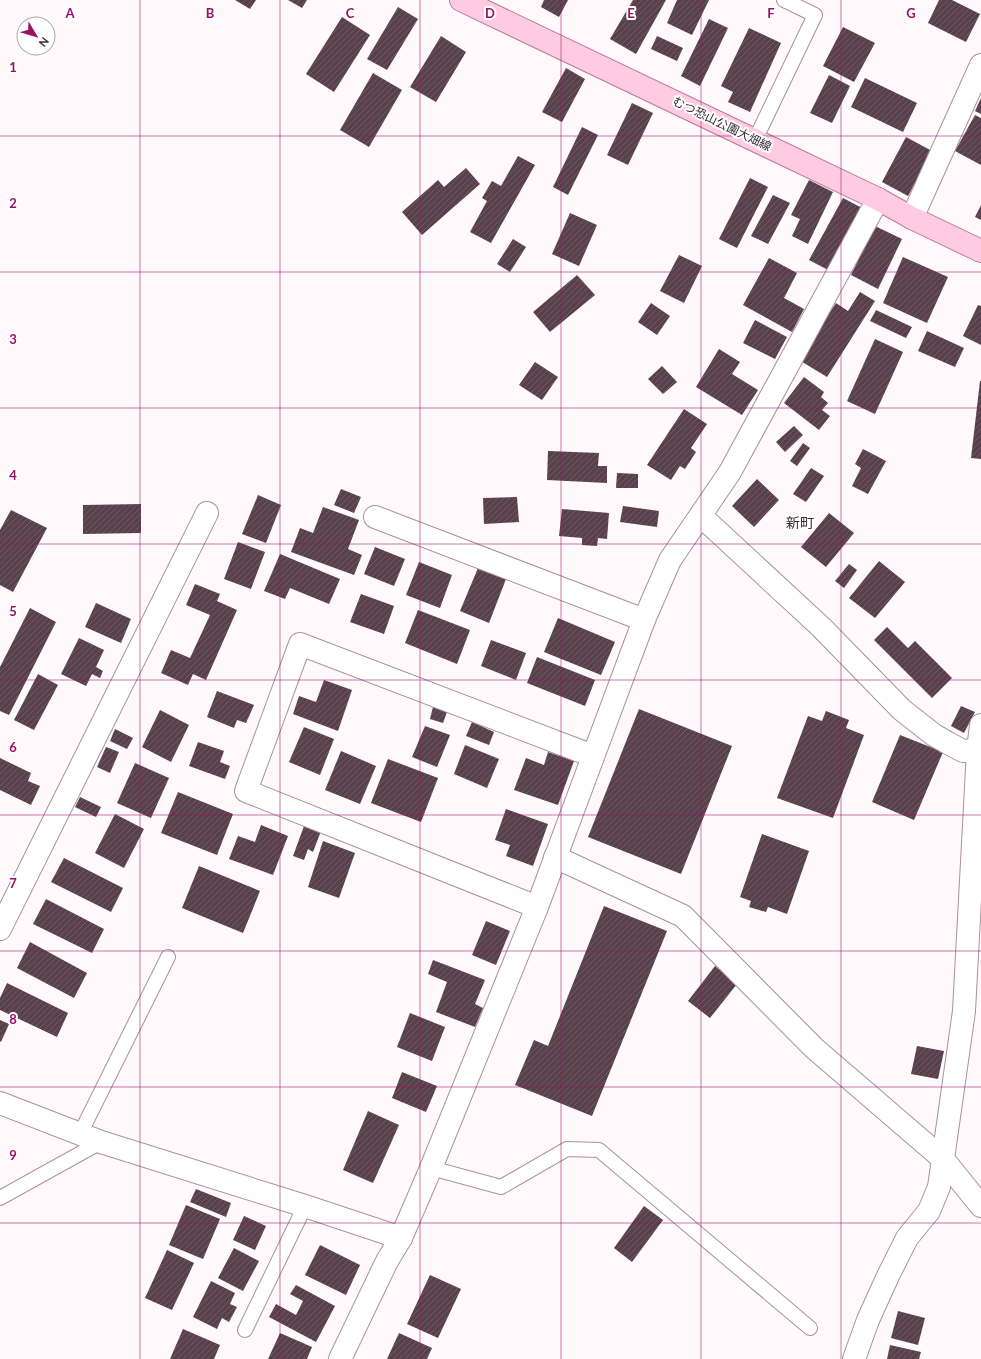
<svg xmlns="http://www.w3.org/2000/svg" width="981" height="1359" font-family="Lato,'Noto Sans JP',sans-serif">
  <style>
    .building { fill: url(#building-hatch) }
    .lines { fill: none; stroke-linecap: round; stroke-linejoin: round }
    .service-casing { stroke: #ab919c; stroke-width: 16 }
    .minor-casing { stroke: #ab919c; stroke-width: 24 }
    .primary-casing { stroke: #b87d98; stroke-width: 24 }
    .service { stroke: #fff; stroke-width: 14 }
    .minor { stroke: #fff; stroke-width: 22 }
    .primary { stroke: #fecbe2; stroke-width: 22 }
    .grid { fill: none; stroke: #9a1164; stroke-width: 1; stroke-opacity: 0.55 }
    .labels { text-anchor: middle; stroke-width: 4; stroke-linejoin: round; paint-order: stroke }
    .street-label { font-size: 12px; fill: #382e32; stroke: #fff }
    .quarter-label { font-size: 14px; fill: #402b35; stroke: #fff }
    .grid-label { font-size: 13px; text-anchor: middle; font-weight: bold; fill: #9a1164; stroke: #fff; stroke-width: 4; stroke-linejoin: round; paint-order: stroke }
  </style>
  <defs>
    <pattern id="building-hatch" width="6" height="6" patternUnits="userSpaceOnUse"><rect width="6" height="6" fill="#58414b"/><path d="M-1 1l2-2M0 6l6-6M5 7l2-2" fill="none" stroke="#6d5a63"/></pattern>
  </defs>
  <rect width="100%" height="100%" fill="#fff9fb"/>
  <g class="building">
    <polygon points="235,0 256,0 250,9"/>
    <polygon points="288,0 307,0 302,8"/>
    <polygon points="544,0 568,0 559,17 541,7"/>
    <polygon points="633,0 666,0 636,54 610,39"/>
    <polygon points="677,0 709,0 692,35 667,23"/>
    <polygon points="939,0 952,0 980,14 966,42 928,23"/>
    <polygon points="398,7 418,19 387,70 367,59"/>
    <polygon points="342,17 370,35 334,92 306,74"/>
    <polygon points="709,19 728,28 700,86 681,76"/>
    <polygon points="843,27 875,43 854,82 823,66"/>
    <polygon points="749,28 781,43 750,112 728,102 733,92 721,86"/>
    <polygon points="441,36 466,52 436,102 410,87"/>
    <polygon points="657,36 683,48 677,61 651,49"/>
    <polygon points="566,68 585,79 562,122 542,112"/>
    <polygon points="373,73 402,90 369,147 340,130"/>
    <polygon points="829,75 850,86 832,123 810,113"/>
    <polygon points="865,78 917,103 903,132 851,107"/>
    <polygon points="981,98 981,114 975,111"/>
    <polygon points="632,103 653,113 628,165 607,155"/>
    <polygon points="975,115 981,118 981,165 955,151"/>
    <polygon points="582,127 598,135 568,195 553,187"/>
    <polygon points="906,137 932,151 908,196 882,182"/>
    <polygon points="518,156 535,165 491,243 470,232 487,201 482,198 492,181 501,186"/>
    <polygon points="466,168 480,184 422,235 402,212 438,180 444,187"/>
    <polygon points="750,178 768,187 737,248 719,239"/>
    <polygon points="809,180 833,192 808,244 792,236 800,219 791,215"/>
    <polygon points="773,195 790,203 768,244 751,236"/>
    <polygon points="843,198 864,209 830,271 809,260"/>
    <polygon points="981,205 981,220 975,217"/>
    <polygon points="570,213 597,225 579,266 552,254"/>
    <polygon points="875,226 902,239 878,289 851,275"/>
    <polygon points="513,239 526,247 510,272 497,264"/>
    <polygon points="679,255 702,266 684,303 660,291"/>
    <polygon points="903,257 948,277 927,323 883,303"/>
    <polygon points="769,258 797,273 784,298 804,309 792,332 743,305"/>
    <polygon points="577,275 595,295 550,332 533,312"/>
    <polygon points="860,292 875,301 827,377 799,360 836,303 848,311"/>
    <polygon points="651,303 670,316 657,335 638,322"/>
    <polygon points="978,305 981,306 981,345 963,336"/>
    <polygon points="876,310 912,327 906,338 870,321"/>
    <polygon points="755,320 787,337 775,359 743,343"/>
    <polygon points="927,331 964,348 955,367 918,351"/>
    <polygon points="875,339 903,352 875,414 847,401"/>
    <polygon points="719,349 740,362 732,374 758,390 742,415 696,387"/>
    <polygon points="535,362 558,377 542,400 519,385"/>
    <polygon points="662,366 677,382 663,394 648,379"/>
    <polygon points="804,377 824,392 821,397 828,403 822,410 830,416 819,430 784,403"/>
    <polygon points="980,381 981,381 981,459 971,458"/>
    <polygon points="684,409 707,424 691,448 696,452 685,469 680,466 671,480 647,465"/>
    <polygon points="794,426 803,435 785,452 776,442"/>
    <polygon points="803,443 810,448 797,466 790,461"/>
    <polygon points="863,449 886,461 868,494 852,486 861,468 855,464"/>
    <polygon points="548,451 599,453 598,466 607,466 607,483 547,480"/>
    <polygon points="811,468 824,476 806,502 793,494"/>
    <polygon points="617,473 638,474 638,488 616,488"/>
    <polygon points="757,479 779,500 754,527 732,506"/>
    <polygon points="341,489 361,497 354,513 334,505"/>
    <polygon points="258,495 281,505 266,543 242,534"/>
    <polygon points="517,497 519,522 484,524 483,498"/>
    <polygon points="141,504 141,533 83,534 83,505"/>
    <polygon points="623,506 659,511 657,527 620,522"/>
    <polygon points="323,507 359,520 348,549 362,555 354,575 291,552 300,528 313,533"/>
    <polygon points="562,509 609,513 607,539 598,538 597,546 582,545 582,538 559,536"/>
    <polygon points="11,510 47,528 13,592 0,585 0,530"/>
    <polygon points="829,513 854,533 826,567 801,547"/>
    <polygon points="238,542 265,552 251,589 224,579"/>
    <polygon points="375,547 405,559 394,586 364,574"/>
    <polygon points="280,554 340,579 329,604 290,588 285,599 264,591"/>
    <polygon points="879,561 905,582 875,618 849,598"/>
    <polygon points="419,562 452,575 440,608 406,595"/>
    <polygon points="849,564 857,570 844,588 835,581"/>
    <polygon points="478,568 506,579 489,623 460,611"/>
    <polygon points="195,584 220,594 217,601 237,610 206,680 193,674 188,685 161,673 171,650 190,658 210,615 186,605"/>
    <polygon points="361,594 394,606 384,634 350,622"/>
    <polygon points="96,603 131,619 121,643 85,627"/>
    <polygon points="30,608 56,622 9,715 0,711 0,667"/>
    <polygon points="418,610 470,630 457,664 405,643"/>
    <polygon points="558,618 615,642 601,675 544,652"/>
    <polygon points="887,627 908,648 915,641 952,678 932,698 874,640"/>
    <polygon points="79,638 104,650 96,667 103,671 100,678 92,674 86,686 61,674"/>
    <polygon points="491,640 526,653 516,680 481,666"/>
    <polygon points="537,657 595,680 585,706 527,683"/>
    <polygon points="38,674 58,685 34,730 14,720"/>
    <polygon points="324,680 352,690 338,731 293,714 299,696 316,702"/>
    <polygon points="217,691 254,705 246,723 237,720 234,728 207,717"/>
    <polygon points="961,706 975,712 964,733 951,726"/>
    <polygon points="433,707 447,712 443,723 430,719"/>
    <polygon points="639,709 732,746 681,874 588,837"/>
    <polygon points="160,710 189,725 171,762 142,747"/>
    <polygon points="826,711 849,720 846,728 864,735 833,818 777,798 808,716 822,721"/>
    <polygon points="472,722 494,732 489,745 466,736"/>
    <polygon points="425,726 450,735 437,767 412,757"/>
    <polygon points="304,727 334,739 320,775 289,762"/>
    <polygon points="115,729 133,738 127,749 110,741"/>
    <polygon points="900,735 943,752 914,820 872,802"/>
    <polygon points="198,742 224,751 220,762 230,766 225,779 189,766"/>
    <polygon points="465,745 499,759 487,788 454,774"/>
    <polygon points="106,747 119,752 110,773 97,767"/>
    <polygon points="341,751 376,766 360,804 325,790"/>
    <polygon points="548,752 574,761 558,805 514,790 526,758 544,765"/>
    <polygon points="0,758 31,773 28,781 40,786 31,805 0,790"/>
    <polygon points="388,759 438,778 421,822 371,803"/>
    <polygon points="135,763 169,778 151,818 117,803"/>
    <polygon points="178,792 233,814 217,855 161,833"/>
    <polygon points="80,797 101,807 96,817 75,807"/>
    <polygon points="506,809 548,824 533,866 506,856 510,845 495,840"/>
    <polygon points="115,814 144,829 124,868 95,853"/>
    <polygon points="261,825 288,836 273,875 229,859 238,836 255,842"/>
    <polygon points="304,826 321,831 313,852 308,849 304,860 293,856"/>
    <polygon points="762,834 809,851 787,914 768,907 766,912 749,907 751,901 740,897"/>
    <polygon points="323,841 355,853 339,898 308,887"/>
    <polygon points="64,858 123,888 111,912 51,882"/>
    <polygon points="199,866 260,891 243,933 182,908"/>
    <polygon points="46,899 104,929 92,953 33,924"/>
    <polygon points="604,906 667,931 592,1116 515,1085 534,1040 548,1046"/>
    <polygon points="486,921 510,931 496,965 472,955"/>
    <polygon points="30,942 87,973 74,998 17,968"/>
    <polygon points="433,960 485,980 475,1004 483,1008 475,1027 436,1012 447,982 428,974"/>
    <polygon points="715,966 737,984 710,1018 688,1001"/>
    <polygon points="7,983 68,1013 57,1037 0,1010 0,998"/>
    <polygon points="410,1013 445,1027 432,1061 397,1047"/>
    <polygon points="0,1020 9,1024 1,1042 0,1041"/>
    <polygon points="917,1046 944,1051 938,1079 911,1074"/>
    <polygon points="402,1072 437,1086 426,1112 392,1098"/>
    <polygon points="368,1111 399,1125 373,1183 343,1170"/>
    <polygon points="196,1189 231,1203 226,1217 190,1202"/>
    <polygon points="186,1205 220,1219 203,1259 169,1245"/>
    <polygon points="644,1206 663,1220 632,1262 614,1248"/>
    <polygon points="244,1216 266,1226 255,1250 233,1240"/>
    <polygon points="320,1245 360,1265 346,1295 305,1275"/>
    <polygon points="234,1248 259,1261 243,1291 218,1278"/>
    <polygon points="167,1250 194,1263 172,1310 145,1298"/>
    <polygon points="430,1275 461,1289 438,1338 407,1324"/>
    <polygon points="211,1281 235,1293 230,1304 237,1307 229,1322 222,1318 217,1329 193,1317"/>
    <polygon points="296,1285 335,1306 316,1342 269,1317 276,1304 296,1315 303,1301 290,1294"/>
    <polygon points="898,1311 925,1318 918,1345 891,1338"/>
    <polygon points="183,1329 220,1345 214,1359 170,1359"/>
    <polygon points="280,1333 312,1347 307,1359 268,1359"/>
    <polygon points="399,1333 432,1348 427,1359 387,1359"/>
    <polygon points="890,1345 921,1352 919,1359 887,1359"/>
  </g>
  <g class="lines">
    <defs>
      <g id="service">
        <polyline points="755,140 815,15 784,0"/>
        <polyline points="80,1134 168,957"/>
        <polyline points="431,1168 501,1187 567,1149 599,1150 810,1328"/>
        <polyline points="0,1198 101,1142"/>
        <polyline points="245,1330 305,1206"/>
      </g>
      <g id="minor">
        <polyline points="912,218 981,65"/>
        <polyline points="701,516 821,627 902,710 934,735 948,743 963,751 978,750"/>
        <polyline points="375,517 644,620"/>
        <polyline points="555,857 683,916 814,1048 943,1159 981,1206"/>
        <polyline points="537,907 246,791 300,644 593,756"/>
        <polyline points="0,929 207,513"/>
        <polyline points="0,1103 101,1142 305,1206 401,1238"/>
        <polyline points="340,1359 387,1261 401,1238 431,1168 537,907 644,620 670,560 730,472 878,199"/>
        <polyline points="854,1359 868,1320 888,1276 907,1238 929,1211 939,1187 964,1011 978,750 981,725"/>
      </g>
      <polyline id="primary" points="461,0 878,199 912,218 981,251"/>
    </defs>
    <use href="#service" class="service-casing"/>
    <use href="#minor" class="minor-casing"/>
    <use href="#primary" class="primary-casing"/>
    <use href="#service" class="service"/>
    <use href="#minor" class="minor"/>
    <use href="#primary" class="primary"/>
  </g>
  <path class="grid" d="M140 0V1359M280 0V1359M420 0V1359M561 0V1359M701 0V1359M841 0V1359M0 136H981M0 272H981M0 408H981M0 544H981M0 680H981M0 815H981M0 951H981M0 1087H981M0 1223H981"/>
  <g class="labels">
    <g class="street-label">
      <text transform="translate(722 124) rotate(26)" y="4">むつ恐山公園大畑線</text>
    </g>
    <g class="quarter-label">
      <text x="800" y="528">新町</text>
    </g>
  </g>
  <g class="grid-label">
    <text x="70" y="18">A</text>
    <text x="210" y="18">B</text>
    <text x="350" y="18">C</text>
    <text x="490" y="18">D</text>
    <text x="631" y="18">E</text>
    <text x="771" y="18">F</text>
    <text x="911" y="18">G</text>
    <text x="13" y="72">1</text>
    <text x="13" y="208">2</text>
    <text x="13" y="344">3</text>
    <text x="13" y="480">4</text>
    <text x="13" y="616">5</text>
    <text x="13" y="752">6</text>
    <text x="13" y="888">7</text>
    <text x="13" y="1024">8</text>
    <text x="13" y="1160">9</text>
  </g>
  <g transform="translate(36 36) rotate(128)"><circle r="19" fill="#ffffff" stroke="#afabad"/>
  <path d="M0-3L7 15L0 10L-7 15Z" fill="#9a1164"/>
  <text y="-6" font-size="11" font-weight="bold" text-anchor="middle" fill="#382e32">N</text>
  </g>
</svg>
